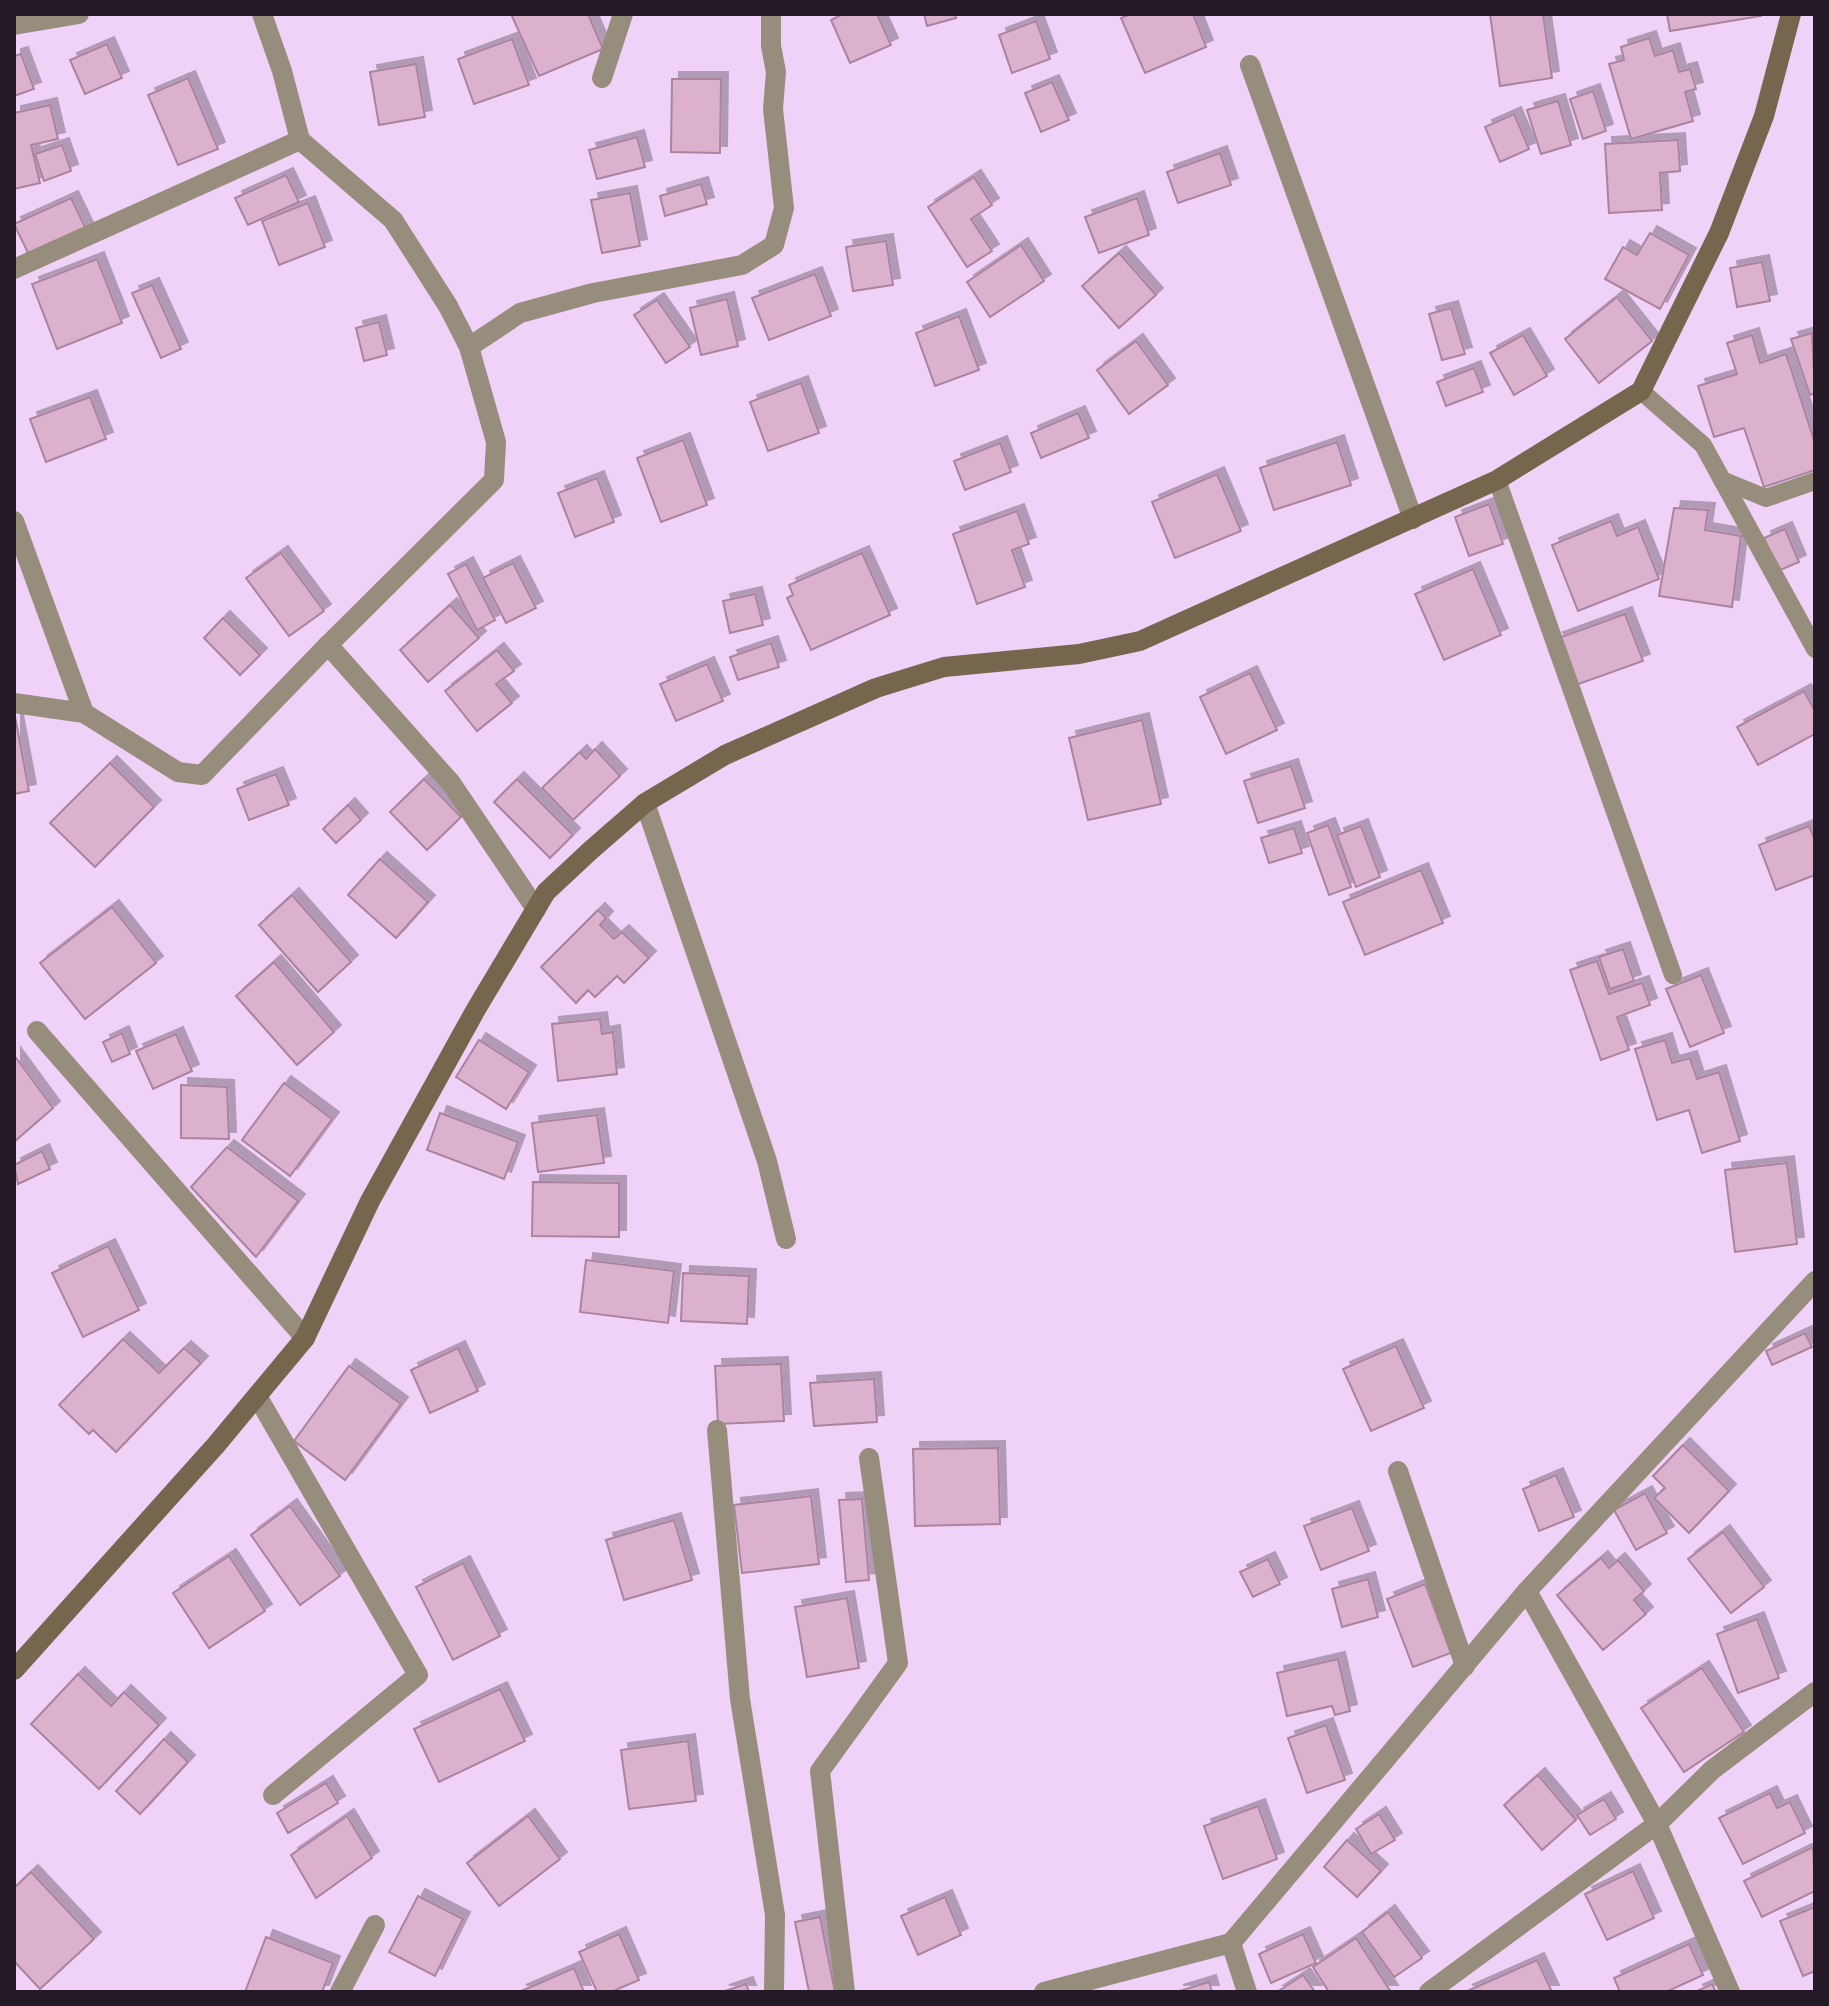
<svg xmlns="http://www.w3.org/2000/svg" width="1829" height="2006" font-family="Karla,sans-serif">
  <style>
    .building { fill: #dbb1cd; stroke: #ab839d; stroke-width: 2; filter: url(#shadow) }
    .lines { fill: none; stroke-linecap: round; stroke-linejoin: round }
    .lane { stroke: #978d7c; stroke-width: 18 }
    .street { stroke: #978d7c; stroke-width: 20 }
    .secondary { stroke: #75664d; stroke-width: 20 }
  </style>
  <defs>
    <filter id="shadow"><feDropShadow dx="7" dy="-7" stdDeviation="0" flood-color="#0004"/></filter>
  </defs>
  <rect width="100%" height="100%" fill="#f0d2f8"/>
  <g class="building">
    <polygon points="511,14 588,14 603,49 539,76"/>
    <polygon points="843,14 877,14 891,45 850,63 831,20"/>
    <polygon points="924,14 955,14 956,18 927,26"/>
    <polygon points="1131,14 1193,14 1206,47 1145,73 1121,18"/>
    <polygon points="1490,14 1543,14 1552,78 1500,86"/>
    <polygon points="1667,14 1761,14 1761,16 1670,31"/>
    <polygon points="1036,21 1050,59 1012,73 999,35"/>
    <polygon points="1649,38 1655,56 1673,50 1679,72 1690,69 1696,89 1685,92 1693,121 1631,139 1609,64 1624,60 1621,47"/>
    <polygon points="512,39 529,85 474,104 458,59"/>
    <polygon points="107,44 122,78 85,94 70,60"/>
    <polygon points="21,54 34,89 14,96 14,56"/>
    <polygon points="416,64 425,117 379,125 370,72"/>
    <polygon points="188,78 218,149 178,165 148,95"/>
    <polygon points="672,79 721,79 720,153 671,152"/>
    <polygon points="1052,82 1069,120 1041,132 1025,93"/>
    <polygon points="1593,91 1606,131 1583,139 1570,99"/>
    <polygon points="1558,101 1571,145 1541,154 1527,110"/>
    <polygon points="50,105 58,139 31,145 40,183 14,189 14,113"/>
    <polygon points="1514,114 1529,149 1500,162 1485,127"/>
    <polygon points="637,137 645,167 597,179 589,150"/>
    <polygon points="1678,140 1680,171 1660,173 1662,210 1609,213 1605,144"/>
    <polygon points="62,145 71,171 44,181 35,154"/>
    <polygon points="1220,153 1231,185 1178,203 1167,172"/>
    <polygon points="286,175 299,202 248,225 235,198"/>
    <polygon points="974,177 992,205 971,219 992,251 967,267 928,207"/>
    <polygon points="701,184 707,204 665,216 660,196"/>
    <polygon points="630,193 640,246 602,253 591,200"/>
    <polygon points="71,198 86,229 29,255 14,224"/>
    <polygon points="1137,198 1149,235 1099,253 1085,217"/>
    <polygon points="308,203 325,247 279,265 262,221"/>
    <polygon points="1650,233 1689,255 1660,309 1605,279 1623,247 1637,255"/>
    <polygon points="886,241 893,285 853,291 846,247"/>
    <polygon points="1021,245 1044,281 990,317 967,282"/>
    <polygon points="1119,253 1156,295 1119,328 1082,286"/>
    <polygon points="97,259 122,323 57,349 32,284"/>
    <polygon points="1762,262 1770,301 1737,307 1730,268"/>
    <polygon points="815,274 831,316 769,340 752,298"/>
    <polygon points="152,285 181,349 161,358 132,293"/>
    <polygon points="1617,297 1652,341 1599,383 1565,339"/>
    <polygon points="727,299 738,346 701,355 690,308"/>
    <polygon points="657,300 690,347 666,363 634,315"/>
    <polygon points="1451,308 1465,354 1442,360 1429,314"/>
    <polygon points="959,316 979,370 935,386 916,333"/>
    <polygon points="379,322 387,355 364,361 356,328"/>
    <polygon points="1812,333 1815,393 1810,395 1791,339"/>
    <polygon points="1523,335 1547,376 1514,395 1490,353"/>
    <polygon points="1752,335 1760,363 1786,354 1815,443 1815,470 1764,487 1744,428 1714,437 1698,386 1737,374 1727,343"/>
    <polygon points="1136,341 1168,385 1129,414 1097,370"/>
    <polygon points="1474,368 1483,392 1446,406 1437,382"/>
    <polygon points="801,383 819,433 768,451 750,402"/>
    <polygon points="90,397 106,439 46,462 30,419"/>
    <polygon points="1078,413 1089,438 1041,458 1031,433"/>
    <polygon points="683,440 707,505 661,522 637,458"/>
    <polygon points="1337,442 1351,485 1274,510 1260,468"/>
    <polygon points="1000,443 1011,472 965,490 954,461"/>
    <polygon points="1217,474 1241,531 1175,558 1152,502"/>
    <polygon points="597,478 614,522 575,537 558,493"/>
    <polygon points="1489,504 1503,544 1469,556 1455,517"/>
    <polygon points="1674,508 1708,510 1705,530 1741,536 1732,607 1659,596"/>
    <polygon points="1017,511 1029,544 1012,550 1025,587 977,604 953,534"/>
    <polygon points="1611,521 1617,536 1638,527 1659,579 1578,611 1552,545"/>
    <polygon points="1785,529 1799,562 1778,571 1764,538"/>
    <polygon points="281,553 324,611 289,636 246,578"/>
    <polygon points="862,553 890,615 811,650 787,598 793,595 789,585"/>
    <polygon points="513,563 536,608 506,623 483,578"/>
    <polygon points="466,564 495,620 477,630 448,574"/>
    <polygon points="1473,569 1501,635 1444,660 1415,594"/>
    <polygon points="755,594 763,625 730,633 723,601"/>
    <polygon points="450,605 479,638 428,682 400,650"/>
    <polygon points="1625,614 1643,661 1573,686 1556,639"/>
    <polygon points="223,618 260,655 240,675 204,638"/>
    <polygon points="771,643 779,667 738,680 730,657"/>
    <polygon points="497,650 514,671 496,684 512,703 477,731 445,691"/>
    <polygon points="707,664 723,701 676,721 660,684"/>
    <polygon points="1250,673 1277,730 1226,754 1200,697"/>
    <polygon points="1804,691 1815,711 1815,734 1758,765 1737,727"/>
    <polygon points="14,711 29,791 14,794"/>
    <polygon points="1142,720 1161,804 1088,820 1069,738"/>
    <polygon points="595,749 620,776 573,820 542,788 580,752 586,759"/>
    <polygon points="110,763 154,807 95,867 50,823"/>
    <polygon points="1291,766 1305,808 1258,823 1244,781"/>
    <polygon points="276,774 289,805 249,820 237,789"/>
    <polygon points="424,779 461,817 427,850 390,812"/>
    <polygon points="517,779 573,835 550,858 494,802"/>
    <polygon points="348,805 361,820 336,843 323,829"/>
    <polygon points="1328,825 1351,887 1329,895 1307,833"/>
    <polygon points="1361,826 1380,877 1356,887 1337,835"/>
    <polygon points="1809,826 1815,840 1815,875 1776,890 1759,845"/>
    <polygon points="1294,828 1302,853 1269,863 1261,838"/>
    <polygon points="380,859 428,902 396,938 348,895"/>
    <polygon points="1421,870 1443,923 1365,955 1343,902"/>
    <polygon points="292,895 351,962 318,992 259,925"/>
    <polygon points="112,907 156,963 85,1019 40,963"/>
    <polygon points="598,910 606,918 600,925 614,939 622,932 649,958 624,983 617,976 595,997 588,990 576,1003 541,967"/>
    <polygon points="1623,949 1634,981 1610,989 1599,957"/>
    <polygon points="1597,961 1609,994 1642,983 1650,1005 1617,1017 1629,1050 1601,1060 1570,970"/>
    <polygon points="274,962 334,1032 297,1065 236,996"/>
    <polygon points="1701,975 1724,1033 1690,1047 1666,989"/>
    <polygon points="600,1019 602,1034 613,1032 617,1074 558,1081 552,1024"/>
    <polygon points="122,1033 130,1054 112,1062 103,1042"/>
    <polygon points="176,1034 192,1071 153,1089 136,1051"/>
    <polygon points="479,1040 529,1072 506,1109 456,1077"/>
    <polygon points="1665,1040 1672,1063 1690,1058 1697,1079 1719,1072 1740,1141 1702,1153 1689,1110 1657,1120 1635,1049"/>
    <polygon points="14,1055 53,1108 14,1142"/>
    <polygon points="284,1083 332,1119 290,1176 242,1140"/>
    <polygon points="181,1085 227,1087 229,1139 181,1138"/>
    <polygon points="440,1113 518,1142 504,1179 427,1150"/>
    <polygon points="597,1115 604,1163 538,1172 532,1123"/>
    <polygon points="227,1147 298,1201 256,1257 191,1187"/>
    <polygon points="42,1151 50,1169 18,1184 14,1165"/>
    <polygon points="1787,1163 1797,1244 1735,1252 1725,1170"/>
    <polygon points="533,1182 619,1183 619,1237 532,1236"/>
    <polygon points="108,1246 139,1310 83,1337 52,1273"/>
    <polygon points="586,1260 674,1271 668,1323 580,1312"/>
    <polygon points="683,1273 749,1276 747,1324 681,1321"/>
    <polygon points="1805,1333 1812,1347 1772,1365 1766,1351"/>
    <polygon points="123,1339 159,1373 184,1348 201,1363 116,1452 93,1430 89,1434 59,1405"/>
    <polygon points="1396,1346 1424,1408 1371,1431 1343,1369"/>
    <polygon points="458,1348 478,1391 430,1413 411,1370"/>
    <polygon points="781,1364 784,1421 718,1424 715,1366"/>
    <polygon points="349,1366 401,1404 345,1480 294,1441"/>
    <polygon points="874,1379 877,1422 814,1426 810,1383"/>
    <polygon points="1683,1445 1729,1491 1689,1533 1654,1498 1665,1488 1653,1476"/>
    <polygon points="998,1448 1000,1524 915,1526 913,1449"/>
    <polygon points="1556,1475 1574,1517 1539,1531 1523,1489"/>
    <polygon points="1645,1493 1667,1533 1636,1550 1614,1510"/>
    <polygon points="811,1496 819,1564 742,1573 734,1505"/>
    <polygon points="862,1499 869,1580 846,1582 839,1500"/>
    <polygon points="290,1506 340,1576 300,1605 251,1535"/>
    <polygon points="1352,1508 1369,1551 1321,1570 1304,1526"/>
    <polygon points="674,1520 692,1580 624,1600 606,1540"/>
    <polygon points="1723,1532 1764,1587 1731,1613 1688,1559"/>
    <polygon points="229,1556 265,1611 209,1648 173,1593"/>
    <polygon points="1601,1558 1609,1568 1618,1560 1644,1591 1634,1600 1646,1614 1603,1650 1557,1595"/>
    <polygon points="1268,1559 1280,1584 1253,1597 1240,1572"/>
    <polygon points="463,1563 500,1636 453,1660 416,1587"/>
    <polygon points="1368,1579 1378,1617 1342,1627 1332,1589"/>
    <polygon points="1425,1584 1451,1653 1413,1667 1387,1599"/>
    <polygon points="847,1598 859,1668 807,1677 795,1607"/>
    <polygon points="1757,1619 1779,1678 1738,1693 1717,1634"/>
    <polygon points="1338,1659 1350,1711 1335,1715 1332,1706 1287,1716 1277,1673"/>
    <polygon points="1702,1668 1744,1732 1684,1772 1641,1708"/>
    <polygon points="78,1674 111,1706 124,1692 159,1725 99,1789 31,1724"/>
    <polygon points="500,1689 525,1741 439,1782 414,1729"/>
    <polygon points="1326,1725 1345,1780 1307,1793 1288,1738"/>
    <polygon points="164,1739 188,1762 140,1814 116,1791"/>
    <polygon points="688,1741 696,1801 629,1809 621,1750"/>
    <polygon points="1538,1775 1576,1820 1542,1850 1504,1805"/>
    <polygon points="326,1783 338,1803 288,1833 277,1813"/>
    <polygon points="1770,1793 1777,1808 1790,1802 1805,1833 1743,1864 1719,1818"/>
    <polygon points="1604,1799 1616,1819 1590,1835 1577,1815"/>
    <polygon points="1258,1806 1277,1859 1223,1879 1204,1826"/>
    <polygon points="1379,1814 1395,1840 1371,1854 1356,1829"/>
    <polygon points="347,1816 372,1858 316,1898 291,1855"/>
    <polygon points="528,1816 560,1859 499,1906 467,1863"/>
    <polygon points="1347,1840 1381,1871 1357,1897 1324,1867"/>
    <polygon points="1813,1847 1815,1891 1762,1917 1744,1881"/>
    <polygon points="1633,1871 1654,1918 1607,1940 1585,1894"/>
    <polygon points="31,1872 94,1939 40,1989 14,1961 14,1888"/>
    <polygon points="418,1896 463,1919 435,1976 389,1952"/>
    <polygon points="945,1897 961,1935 918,1955 901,1916"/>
    <polygon points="1815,1907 1815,1971 1803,1976 1780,1921"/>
    <polygon points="1388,1912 1422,1958 1394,1977 1362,1932"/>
    <polygon points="820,1917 835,1992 809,1992 795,1922"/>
    <polygon points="619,1934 639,1980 611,1992 597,1992 579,1952"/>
    <polygon points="1303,1934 1316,1963 1271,1983 1259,1954"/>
    <polygon points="266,1937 333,1963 322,1992 245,1992"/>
    <polygon points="1356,1938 1391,1992 1329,1992 1313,1967"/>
    <polygon points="1689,1944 1703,1975 1666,1992 1620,1992 1614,1978"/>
    <polygon points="1537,1960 1552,1992 1465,1992 1508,1973"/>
    <polygon points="574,1968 584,1992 519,1992"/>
    <polygon points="1303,1975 1315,1992 1277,1992"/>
    <polygon points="1209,1982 1212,1992 1176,1992"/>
    <polygon points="746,1984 749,1992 722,1992"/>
    <polygon points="1712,1984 1716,1992 1695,1992"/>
  </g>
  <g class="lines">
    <g class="lane">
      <polyline points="1641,391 1703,445 1815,649"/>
      <polyline points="1497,480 1673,975"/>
      <polyline points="1722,480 1766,498 1815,481"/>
    </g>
    <g class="street">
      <polyline points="14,25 79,14"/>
      <polyline points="1250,65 1413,519"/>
      <polyline points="602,78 623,14"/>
      <polyline points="300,140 393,220 448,306 469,347 496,442 494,480 328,645 451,783 536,909"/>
      <polyline points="14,269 300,140 282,71 262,14"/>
      <polyline points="469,347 520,313 593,293 742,265 774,245 784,208 773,109 776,72 771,46 771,14"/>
      <polyline points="14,521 84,713"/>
      <polyline points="14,703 84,713 178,772 202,775 328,645"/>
      <polyline points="645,803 767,1161 786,1239"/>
      <polyline points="37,1031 305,1338"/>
      <polyline points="257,1396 418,1675 273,1795"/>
      <polyline points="717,1430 740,1699 775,1915 774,1992"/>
      <polyline points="1398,1471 1465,1666"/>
      <polyline points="1527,1591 1657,1824 1712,1770 1815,1692"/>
      <polyline points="1231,1943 1527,1591 1815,1281"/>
      <polyline points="340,1992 375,1925"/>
      <polyline points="845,1992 820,1771 898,1663 869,1458"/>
      <polyline points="1044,1992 1231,1943 1247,1992"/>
      <polyline points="1429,1992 1657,1824 1730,1992"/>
    </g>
    <polyline class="secondary" points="14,1670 216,1445 305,1338 370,1201 475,1011 546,892 591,850 645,803 725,755 876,688 944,667 1079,654 1140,641 1497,480 1641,391 1719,233 1764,116 1791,14"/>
  </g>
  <rect width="1829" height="2006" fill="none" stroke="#241927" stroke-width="32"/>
</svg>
